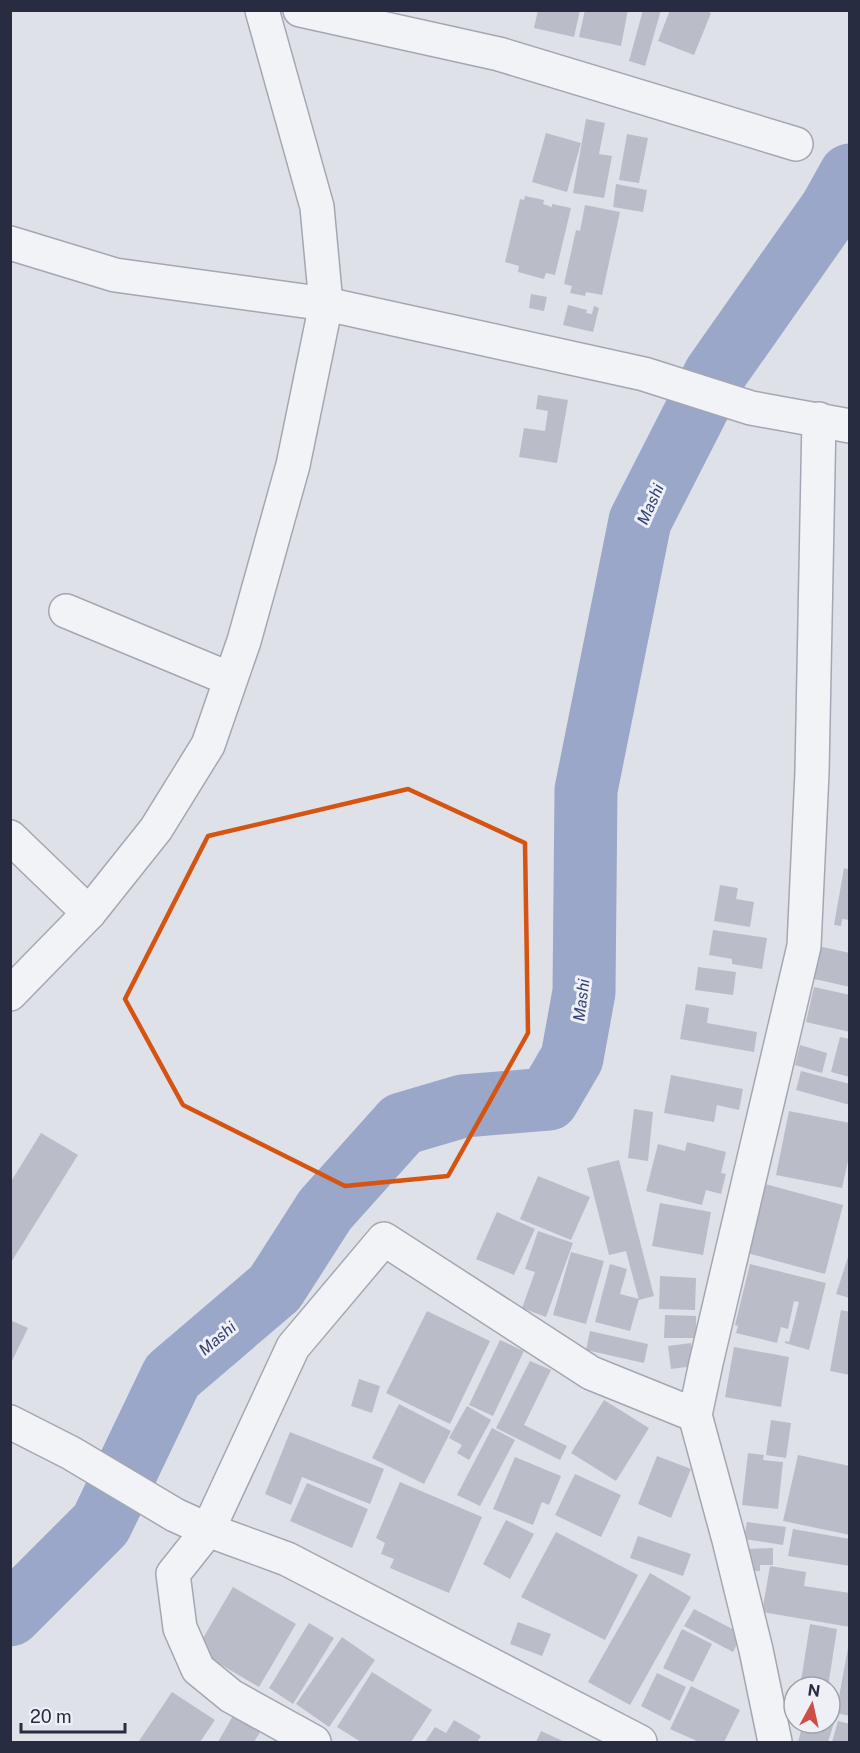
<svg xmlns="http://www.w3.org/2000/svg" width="860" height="1753" font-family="'Public Sans',sans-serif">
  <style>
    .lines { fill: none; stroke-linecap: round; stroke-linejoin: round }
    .river { stroke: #9aa7c9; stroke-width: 63 }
    .building { fill: #babcc8 }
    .minor-casing { stroke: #a4a7b3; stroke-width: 36 }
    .minor { stroke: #f2f3f7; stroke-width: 33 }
    .marked { fill: none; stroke: #d55411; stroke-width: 4.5; stroke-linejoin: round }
    .labels { text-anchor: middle; stroke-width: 6; stroke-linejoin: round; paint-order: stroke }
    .water-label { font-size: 16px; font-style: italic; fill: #324274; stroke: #eff0f6 }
  </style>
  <rect width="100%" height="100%" fill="#dfe1e9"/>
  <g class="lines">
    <polyline class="river" points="10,1615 101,1524 172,1376 275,1288 325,1210 402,1124 463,1106 548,1099 572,1058 584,992 586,790 640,521 715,374 831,209 850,175"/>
  </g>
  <g class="building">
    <polygon points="538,10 580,10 574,37 534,28"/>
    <polygon points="585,10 628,10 621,46 579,37"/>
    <polygon points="643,10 661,10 645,66 629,61"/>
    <polygon points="670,10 704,10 711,13 694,55 658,41"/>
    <polygon points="586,119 605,123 599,154 612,156 604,198 573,193"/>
    <polygon points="546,133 581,143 567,192 532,182"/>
    <polygon points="627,134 648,138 639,183 619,180"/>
    <polygon points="616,184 647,190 643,212 613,207"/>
    <polygon points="525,196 544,200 543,204 552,207 552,204 571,208 555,275 546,273 544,279 518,272 519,266 505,262 520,199 524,200"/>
    <polygon points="585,205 620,212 602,295 586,292 585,296 570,293 572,286 564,284 576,230 580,231"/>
    <polygon points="531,294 547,297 544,311 529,308"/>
    <polygon points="568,305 587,310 586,313 592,314 594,306 599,308 593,332 563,325"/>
    <polygon points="538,395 568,400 557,463 519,457 524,428 545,431 548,411 536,409"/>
    <polygon points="844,868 850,870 850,920 842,919 841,926 834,925"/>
    <polygon points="720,885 738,888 736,899 754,902 750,927 714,921"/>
    <polygon points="713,930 767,938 762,969 732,964 732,959 709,955"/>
    <polygon points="818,946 850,953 850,987 810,978"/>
    <polygon points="698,967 736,972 733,995 695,990"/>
    <polygon points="814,987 850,995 850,1032 806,1022"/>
    <polygon points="686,1004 709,1008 707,1023 757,1032 754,1052 680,1039"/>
    <polygon points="840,1037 850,1039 850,1077 831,1072"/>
    <polygon points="800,1045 827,1053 822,1073 795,1065"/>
    <polygon points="801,1071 850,1084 850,1105 796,1090"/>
    <polygon points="671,1075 743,1089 739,1110 717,1105 714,1122 664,1113"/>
    <polygon points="634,1109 653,1112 648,1161 628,1158"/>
    <polygon points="789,1111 850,1123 850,1152 842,1188 776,1175"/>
    <polygon points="41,1133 78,1155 10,1264 10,1183"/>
    <polygon points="687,1142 726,1152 721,1173 726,1174 721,1194 706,1190 702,1205 646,1191 658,1144 685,1151"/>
    <polygon points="619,1160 654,1296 639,1300 626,1251 609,1255 587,1168"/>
    <polygon points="538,1176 590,1197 571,1240 520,1219"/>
    <polygon points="765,1184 843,1205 825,1274 747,1253"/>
    <polygon points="660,1203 711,1212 703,1255 652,1246"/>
    <polygon points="497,1212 535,1229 514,1275 476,1259"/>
    <polygon points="538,1231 573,1243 546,1317 522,1308 535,1272 525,1269"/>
    <polygon points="850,1251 850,1298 836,1294"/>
    <polygon points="571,1252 604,1261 586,1324 553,1315"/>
    <polygon points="610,1264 627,1269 620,1294 639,1299 630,1331 595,1322"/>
    <polygon points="750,1264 826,1283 809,1350 785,1343 785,1341 789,1342 799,1302 794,1301 788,1329 781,1327 777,1343 736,1333 738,1326 735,1325"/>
    <polygon points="660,1276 696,1278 695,1310 659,1309"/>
    <polygon points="841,1310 850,1312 850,1375 830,1371"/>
    <polygon points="427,1311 490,1341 450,1424 386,1393"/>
    <polygon points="665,1315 696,1316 696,1338 664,1338"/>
    <polygon points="10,1320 28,1328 10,1365"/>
    <polygon points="590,1331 648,1344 644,1363 586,1350"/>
    <polygon points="500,1340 524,1351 493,1416 469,1405"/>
    <polygon points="691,1343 694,1366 671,1369 668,1346"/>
    <polygon points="734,1347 789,1357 781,1407 725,1397"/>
    <polygon points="530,1361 551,1370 524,1425 567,1446 560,1460 496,1428"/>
    <polygon points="359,1379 380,1386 372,1413 351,1406"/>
    <polygon points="604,1400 649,1428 616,1481 571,1453"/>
    <polygon points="399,1404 451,1431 424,1484 372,1458"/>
    <polygon points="467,1406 491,1420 469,1460 457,1453 462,1445 449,1438"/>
    <polygon points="771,1420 791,1423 786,1458 766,1455"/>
    <polygon points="492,1428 515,1440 480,1506 457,1495"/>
    <polygon points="290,1432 384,1469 370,1504 302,1477 291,1505 265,1494"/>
    <polygon points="748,1453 764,1455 763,1460 783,1462 778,1509 742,1505"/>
    <polygon points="798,1455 850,1466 850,1535 783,1521"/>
    <polygon points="657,1456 691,1469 671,1518 638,1504"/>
    <polygon points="515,1457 561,1476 549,1505 542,1502 533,1525 493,1509"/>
    <polygon points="575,1474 621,1495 601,1537 555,1515"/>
    <polygon points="400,1482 482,1517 449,1593 390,1568 394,1559 381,1554 385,1543 376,1538"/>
    <polygon points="307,1483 368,1509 352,1548 290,1521"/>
    <polygon points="506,1520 534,1534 510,1579 483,1564"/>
    <polygon points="747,1522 786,1527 783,1545 744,1539"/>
    <polygon points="793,1529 850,1539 850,1566 788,1556"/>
    <polygon points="556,1532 638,1575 605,1640 521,1597"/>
    <polygon points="638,1536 691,1554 683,1576 630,1558"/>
    <polygon points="773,1548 773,1565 760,1565 760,1571 748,1571 746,1549"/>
    <polygon points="770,1566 806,1572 804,1586 850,1593 850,1627 762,1612"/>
    <polygon points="650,1573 691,1597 630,1705 588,1682"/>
    <polygon points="233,1587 296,1624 259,1687 196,1650"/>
    <polygon points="694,1609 742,1634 733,1652 684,1626"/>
    <polygon points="518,1622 551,1634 542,1656 510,1644"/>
    <polygon points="309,1623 334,1638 293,1704 269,1688"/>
    <polygon points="810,1624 837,1629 828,1687 800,1687"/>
    <polygon points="682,1629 712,1644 693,1682 663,1668"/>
    <polygon points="342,1637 375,1660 329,1727 296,1704"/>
    <polygon points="848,1648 850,1648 850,1716 836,1713"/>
    <polygon points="372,1672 432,1710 411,1742 361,1742 337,1727"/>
    <polygon points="657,1673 686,1687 670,1721 641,1706"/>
    <polygon points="691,1686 740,1710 724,1742 699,1742 670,1729"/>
    <polygon points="172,1692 215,1720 200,1742 141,1742 139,1741"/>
    <polygon points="234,1714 262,1729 254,1742 218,1742"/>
    <polygon points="830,1714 836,1716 828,1742 798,1742 803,1723 830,1723"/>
    <polygon points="454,1720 481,1736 477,1742 425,1742 435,1727 446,1733"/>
    <polygon points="838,1721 850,1724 850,1742 832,1742"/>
    <polygon points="541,1731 565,1742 536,1742"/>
  </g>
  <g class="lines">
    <defs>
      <g id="minor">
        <polyline points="300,10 499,54 796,144"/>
        <polyline points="10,243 115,275 326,304 644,374 751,408 850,426"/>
        <polyline points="66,611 230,679"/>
        <polyline points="10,837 89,913"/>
        <polyline points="10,994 89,913 156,829 208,745 244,641 293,465 326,304 317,207 262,10"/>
        <polyline points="10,1422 71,1453 175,1515 208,1530 287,1559 640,1742"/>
        <polyline points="314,1742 231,1696 198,1669 180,1628 173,1574 208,1530 293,1347 384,1239 591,1373 695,1415"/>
        <polyline points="775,1742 756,1650 729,1540 695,1415 706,1363 804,946 812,772 819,419"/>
      </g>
    </defs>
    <use href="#minor" class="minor-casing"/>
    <use href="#minor" class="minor"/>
  </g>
  <path class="marked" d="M408 789 525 843 528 1033 448 1176 345 1186 183 1105 125 999 208 836Z"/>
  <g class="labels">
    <g class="water-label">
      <text transform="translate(650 504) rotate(-66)" y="6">Mashi</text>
      <text transform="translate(581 1000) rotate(-83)" y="6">Mashi</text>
      <text transform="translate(217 1338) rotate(-40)" y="6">Mashi</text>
    </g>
  </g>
  <rect width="860" height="1753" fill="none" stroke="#282c40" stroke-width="24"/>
  <g transform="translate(812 1705) rotate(8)"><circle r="28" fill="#eff0f6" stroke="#9fa2ad" stroke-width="1.5"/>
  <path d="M0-4.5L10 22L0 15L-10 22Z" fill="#ce4d44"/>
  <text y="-9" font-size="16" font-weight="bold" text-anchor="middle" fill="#282c40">N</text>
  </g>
  <path d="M21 1723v9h104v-9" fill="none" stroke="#282c40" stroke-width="3"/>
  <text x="30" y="1723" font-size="18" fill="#282c40" stroke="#eff0f6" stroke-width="4.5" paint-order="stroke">20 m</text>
</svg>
